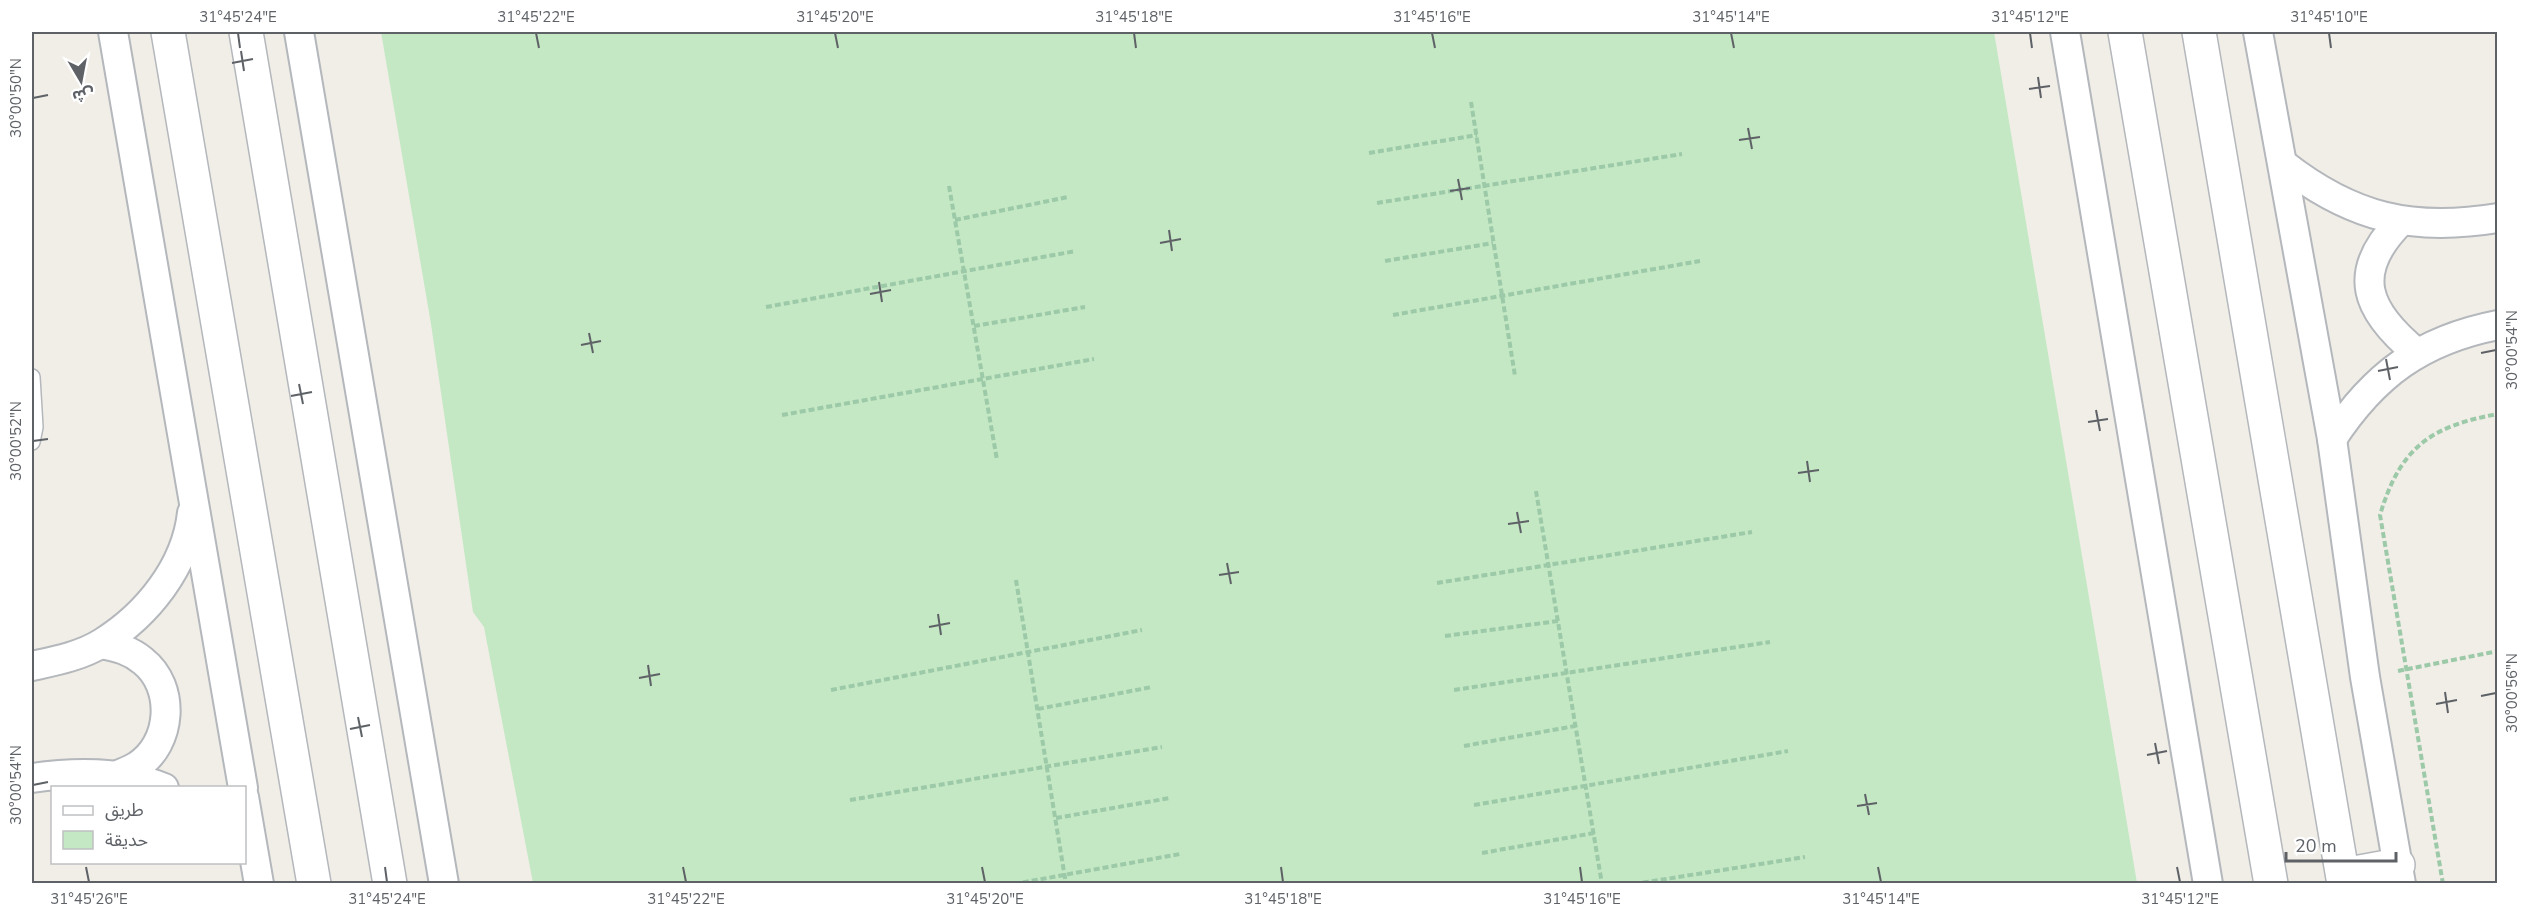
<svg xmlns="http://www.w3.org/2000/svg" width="2529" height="915" font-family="'Nunito Sans','Noto Sans Arabic',sans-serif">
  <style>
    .green { fill: #c4e8c3 }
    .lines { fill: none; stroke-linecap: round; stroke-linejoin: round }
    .service-casing { stroke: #b4b7bb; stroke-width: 18 }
    .minor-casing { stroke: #b4b7bb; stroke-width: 32 }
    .tertiary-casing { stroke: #b4b7bb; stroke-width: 36 }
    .path { stroke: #9cc9a8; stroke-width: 4; stroke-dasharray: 6 3; stroke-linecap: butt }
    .service { stroke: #fff; stroke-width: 15 }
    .minor { stroke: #fff; stroke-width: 28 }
    .tertiary { stroke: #fff; stroke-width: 33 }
    .ticks { fill: none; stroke: #5e6267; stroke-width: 2 }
    .neatline { fill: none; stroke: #5e6267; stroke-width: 2 }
    .ticks-label { font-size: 15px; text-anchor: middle; fill: #5e6267 }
  </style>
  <rect width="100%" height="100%" fill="#f0eee7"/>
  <polygon class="green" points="381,32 1994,32 2137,883 533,883 484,627 473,612 431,324"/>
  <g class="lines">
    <defs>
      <polyline id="service" points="32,377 35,427 32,442"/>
      <g id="minor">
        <polyline points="113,32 243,788"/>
        <polyline points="299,32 444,884"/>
        <polyline points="2065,32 2208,884"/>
        <polyline points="2258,32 2332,439 2365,677 2401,884"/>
        <path d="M2283 164C2352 218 2412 232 2498 218"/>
        <path d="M2401 221C2349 273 2366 311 2417 353"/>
        <path d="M2332 439C2374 375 2421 340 2498 325"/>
        <path d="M101 644C117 647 130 650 143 661 176 687 172 744 137 766 131 770 122 773 116 776"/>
        <path d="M32 666C55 661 81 656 102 643 147 615 186 567 192 513"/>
        <path d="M32 778C75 772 123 771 164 788"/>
        <polyline points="244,797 259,884"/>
      </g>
      <g id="tertiary">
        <polyline points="168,32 314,884"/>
        <polyline points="246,32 390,884"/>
        <polyline points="2125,32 2271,884"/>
        <polyline points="2199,32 2344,884"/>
        <polyline points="2343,875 2398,865"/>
      </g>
    </defs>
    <use href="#service" class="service-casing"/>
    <use href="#minor" class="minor-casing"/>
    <use href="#tertiary" class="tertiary-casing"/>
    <g class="path">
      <polyline points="1471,102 1515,376"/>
      <polyline points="1369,153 1477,135"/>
      <polyline points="949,186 997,460"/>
      <polyline points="1377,203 1682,154"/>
      <polyline points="955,220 1068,197"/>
      <polyline points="1385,261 1493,243"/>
      <polyline points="766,307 1076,251"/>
      <polyline points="1393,315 1700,261"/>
      <polyline points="974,326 1085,307"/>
      <polyline points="782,415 1094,359"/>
      <polyline points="1536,491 1602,884"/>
      <polyline points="1016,580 1066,884"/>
      <polyline points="1437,583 1752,532"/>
      <polyline points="1445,636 1558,621"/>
      <polyline points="2398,671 2498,651"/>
      <polyline points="831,690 1142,630"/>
      <polyline points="1454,690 1770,642"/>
      <polyline points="1038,709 1152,687"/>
      <polyline points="1464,746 1575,726"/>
      <polyline points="850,800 1162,747"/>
      <polyline points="1474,805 1788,751"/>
      <polyline points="1056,818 1170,798"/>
      <polyline points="1482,853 1594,833"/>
      <polyline points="1014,884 1180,854"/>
      <polyline points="1634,884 1805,857"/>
      <path d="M2443 884 2380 515C2400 448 2430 426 2498 414"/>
    </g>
    <use href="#service" class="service"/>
    <use href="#minor" class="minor"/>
    <use href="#tertiary" class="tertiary"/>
  </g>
  <path class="ticks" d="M238 33 240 48M536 33 539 48M835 33 838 48M1134 33 1136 48M1432 33 1435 48M1731 33 1734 48M2030 33 2032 48M2329 33 2331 48M241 51 244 71M232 63 253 59M2038 77 2041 98M2029 89 2050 86M33 98 48 95M1748 128 1752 149M1739 140 1760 137M1458 179 1462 200M1450 191 1470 188M1169 230 1172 251M1160 243 1181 239M879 282 882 302M870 294 891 290M589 333 593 353M581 345 601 341M2481 353 2496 350M2386 359 2390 380M2378 371 2398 367M299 384 303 404M291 396 312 392M2096 410 2100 431M2088 422 2108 419M33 441 48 439M1807 461 1810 482M1798 473 1819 470M1517 512 1521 533M1508 524 1529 521M1227 563 1231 584M1219 575 1239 572M938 614 941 635M929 627 950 623M648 665 651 686M639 678 660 674M2445 692 2448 713M2481 696 2496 693M2436 704 2457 700M358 717 362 737M350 729 370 725M2155 743 2159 764M2147 755 2167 751M33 785 48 782M1865 794 1869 815M1857 806 1877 803M86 867 89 882M385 867 387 882M683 867 686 882M982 867 985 882M1281 867 1283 882M1580 867 1582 882M1878 867 1881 882M2177 867 2180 882"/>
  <rect width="2529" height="915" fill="none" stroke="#ffffff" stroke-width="66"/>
  <rect x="51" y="786" width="195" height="78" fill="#ffffff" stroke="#bfc0c2" stroke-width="1.5"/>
  <rect x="63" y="806" width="30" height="9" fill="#ffffff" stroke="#bfc0c2" stroke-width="1.5"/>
  <text x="105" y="816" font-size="18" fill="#5e6267">طريق</text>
  <rect x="63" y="831" width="30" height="18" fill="#c4e8c3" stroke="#bfc0c2" stroke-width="1.5"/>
  <text x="105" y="846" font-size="18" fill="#5e6267">حديقة</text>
  <g transform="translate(81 81) rotate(170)" stroke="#ffffff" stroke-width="4.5" paint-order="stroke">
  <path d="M0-4.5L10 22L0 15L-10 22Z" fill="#5e6267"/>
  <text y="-9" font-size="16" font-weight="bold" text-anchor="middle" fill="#5e6267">ش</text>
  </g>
  <path d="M2286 852v9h110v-9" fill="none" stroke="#5e6267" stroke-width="3"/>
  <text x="2295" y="852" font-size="18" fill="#5e6267" stroke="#ffffff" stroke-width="4.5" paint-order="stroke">20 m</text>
  <rect x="33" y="33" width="2463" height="849" class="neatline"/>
  <g class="ticks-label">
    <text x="238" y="22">31°45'24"E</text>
    <text x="536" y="22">31°45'22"E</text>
    <text x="835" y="22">31°45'20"E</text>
    <text x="1134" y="22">31°45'18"E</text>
    <text x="1432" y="22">31°45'16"E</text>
    <text x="1731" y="22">31°45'14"E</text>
    <text x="2030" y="22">31°45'12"E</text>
    <text x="2329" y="22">31°45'10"E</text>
    <text transform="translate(16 98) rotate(-90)" y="5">30°00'50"N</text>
    <text transform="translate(2512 350) rotate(-90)" y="5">30°00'54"N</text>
    <text transform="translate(16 441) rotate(-90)" y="5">30°00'52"N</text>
    <text transform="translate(2512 693) rotate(-90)" y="5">30°00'56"N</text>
    <text transform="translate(16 785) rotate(-90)" y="5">30°00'54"N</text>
    <text x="89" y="904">31°45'26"E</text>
    <text x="387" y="904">31°45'24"E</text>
    <text x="686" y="904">31°45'22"E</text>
    <text x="985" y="904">31°45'20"E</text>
    <text x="1283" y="904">31°45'18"E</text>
    <text x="1582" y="904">31°45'16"E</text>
    <text x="1881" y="904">31°45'14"E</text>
    <text x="2180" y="904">31°45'12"E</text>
  </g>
</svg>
